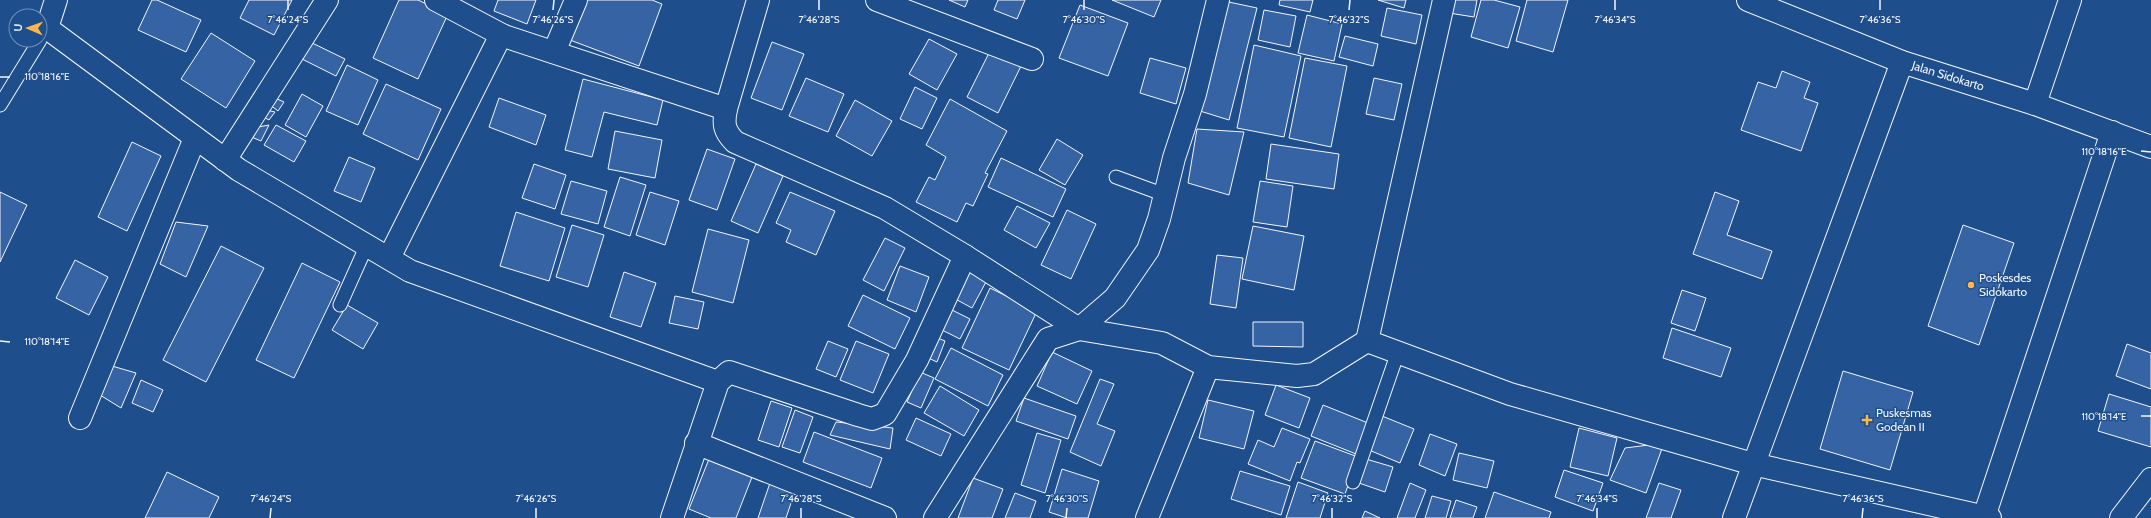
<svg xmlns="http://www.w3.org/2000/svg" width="2151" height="518" font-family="Cabin,sans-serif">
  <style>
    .building { fill: #3563a3; stroke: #f2f6ff }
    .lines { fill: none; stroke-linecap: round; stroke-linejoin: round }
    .service-casing { stroke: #f2f6ff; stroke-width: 15 }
    .minor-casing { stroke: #f2f6ff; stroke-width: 24 }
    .service { stroke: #1f4e8c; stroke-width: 13 }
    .minor { stroke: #1f4e8c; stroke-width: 22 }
    .ticks { fill: none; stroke: #f2f6ff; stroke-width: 1.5 }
    .poi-dot { fill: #ffb74d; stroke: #1f4e8c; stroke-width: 1.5 }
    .labels { text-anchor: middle; stroke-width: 3; stroke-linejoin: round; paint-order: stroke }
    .street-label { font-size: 12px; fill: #f2f6ff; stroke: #1f4e8c }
    .poi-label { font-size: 12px; fill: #f2f6ff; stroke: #1f4e8c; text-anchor: start }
    .ticks-label { font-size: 10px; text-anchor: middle; fill: #f2f6ff; stroke: #1f4e8c; stroke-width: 3; stroke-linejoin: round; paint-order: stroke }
  </style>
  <rect width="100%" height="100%" fill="#1f4e8c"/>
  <g class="building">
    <polygon points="152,0 157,0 201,20 186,52 138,30"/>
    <polygon points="249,0 292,0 274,35 240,18"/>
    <polygon points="399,0 418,0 448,14 418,79 373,58"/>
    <polygon points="498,0 536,0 527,24 494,11"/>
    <polygon points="585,0 652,0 662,4 639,66 570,40"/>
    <polygon points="949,0 968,0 965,7"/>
    <polygon points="998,0 1025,0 1017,19 994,10"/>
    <polygon points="1112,0 1161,0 1154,17"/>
    <polygon points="1280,0 1313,0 1310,12 1279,5"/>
    <polygon points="1378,0 1406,0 1404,8"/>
    <polygon points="1451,0 1477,0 1474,17 1449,13"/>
    <polygon points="1481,0 1494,0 1520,7 1508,48 1471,37"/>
    <polygon points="1527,0 1568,0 1553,52 1516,41"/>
    <polygon points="1224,1 1257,8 1229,120 1200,111"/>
    <polygon points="1080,5 1128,23 1108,76 1059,58"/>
    <polygon points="1387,8 1422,15 1416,44 1381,36"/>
    <polygon points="1264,10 1296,16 1290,47 1258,40"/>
    <polygon points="1307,15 1342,24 1334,61 1298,53"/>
    <polygon points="211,33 255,61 226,108 181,79"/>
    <polygon points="1345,36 1378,44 1373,66 1339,57"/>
    <polygon points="304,39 345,59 336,76 296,56"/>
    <polygon points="929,39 957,54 937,90 909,74"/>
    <polygon points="772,42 804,54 782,110 751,98"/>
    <polygon points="1254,45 1301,56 1284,137 1237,128"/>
    <polygon points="992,47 1023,62 998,113 967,97"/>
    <polygon points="1150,58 1186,68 1176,104 1140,93"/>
    <polygon points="1305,58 1347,66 1331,147 1289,138"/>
    <polygon points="347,65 378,80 358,125 326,111"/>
    <polygon points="1782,71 1810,82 1804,98 1818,103 1801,151 1741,130 1758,82 1776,88"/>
    <polygon points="806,78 844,94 828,132 789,116"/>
    <polygon points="1374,78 1402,84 1394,120 1366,114"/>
    <polygon points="583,79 663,100 657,125 604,112 592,157 565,150"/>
    <polygon points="386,84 441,109 418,160 363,134"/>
    <polygon points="915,87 937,98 922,129 900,119"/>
    <polygon points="302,94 323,106 306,137 285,125"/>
    <polygon points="275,98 284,102 278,111 269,104"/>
    <polygon points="499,98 546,115 536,145 489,127"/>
    <polygon points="950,99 1007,131 985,173 988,174 973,206 966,203 957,222 916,202 929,177 935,180 946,157 926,145"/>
    <polygon points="855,100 892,121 872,156 836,136"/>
    <polygon points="266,110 275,112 269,120 262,116"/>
    <polygon points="269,125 261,141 249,136 258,127"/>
    <polygon points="276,125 306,141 294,162 264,145"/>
    <polygon points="1197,129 1244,132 1229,195 1188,183"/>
    <polygon points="615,131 662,140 655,178 608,169"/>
    <polygon points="1057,139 1083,155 1065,185 1039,170"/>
    <polygon points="132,142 161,156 127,231 98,217"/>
    <polygon points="1271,144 1339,154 1334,189 1266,179"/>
    <polygon points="707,149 735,159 717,210 689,200"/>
    <polygon points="349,157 375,168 361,202 334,191"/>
    <polygon points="1001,158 1066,189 1053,217 988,187"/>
    <polygon points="534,164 566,175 555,209 522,198"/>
    <polygon points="756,164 783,176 758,233 731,221"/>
    <polygon points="620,177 646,185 630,236 604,227"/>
    <polygon points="571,181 607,191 598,224 561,214"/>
    <polygon points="1260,181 1293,186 1287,227 1253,222"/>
    <polygon points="0,192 27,205 0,262"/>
    <polygon points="650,192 679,201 665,245 636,235"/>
    <polygon points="790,192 835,211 816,255 786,242 791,230 776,223"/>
    <polygon points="1715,192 1739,201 1727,235 1772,251 1762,279 1693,254"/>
    <polygon points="1017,206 1050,223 1036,248 1004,230"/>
    <polygon points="1067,210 1096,224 1071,279 1041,265"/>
    <polygon points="516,212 565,228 549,281 500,266"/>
    <polygon points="176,222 208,226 186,277 160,264"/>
    <polygon points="572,225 604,235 588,287 556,277"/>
    <polygon points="1963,225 2014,243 1979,345 1928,326"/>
    <polygon points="1253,226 1304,236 1294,290 1242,279"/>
    <polygon points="708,229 749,240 733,303 692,292"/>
    <polygon points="885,238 905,248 884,291 863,280"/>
    <polygon points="221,246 264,268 206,382 163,360"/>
    <polygon points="1217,255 1243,258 1236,308 1210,304"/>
    <polygon points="75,260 108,277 89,315 56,298"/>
    <polygon points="302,263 340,282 294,378 256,360"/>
    <polygon points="900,266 929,277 916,312 887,300"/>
    <polygon points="963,267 987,280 972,308 948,295"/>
    <polygon points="624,272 656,283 641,327 610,317"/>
    <polygon points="990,288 1037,311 1009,370 962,348"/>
    <polygon points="1682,290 1706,298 1695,331 1671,323"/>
    <polygon points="863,295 910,318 895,349 848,326"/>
    <polygon points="675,296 704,302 698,329 669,323"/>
    <polygon points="347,305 378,323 363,349 332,330"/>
    <polygon points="948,308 970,319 960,339 938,328"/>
    <polygon points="1253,322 1303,322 1303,347 1253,346"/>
    <polygon points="1672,328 1731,348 1721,377 1663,358"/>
    <polygon points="935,337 945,341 937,362 926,357"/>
    <polygon points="828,341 848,349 836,377 816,369"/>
    <polygon points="856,341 889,354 873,393 840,380"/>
    <polygon points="2127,344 2151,353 2151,389 2116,376"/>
    <polygon points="951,348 1003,375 988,406 935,379"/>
    <polygon points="1052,352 1092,371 1077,404 1037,386"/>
    <polygon points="112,366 136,373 121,408 100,395"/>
    <polygon points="1843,371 1913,392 1890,470 1820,449"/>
    <polygon points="920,372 934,378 921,408 907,402"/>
    <polygon points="1100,379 1114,384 1097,424 1115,431 1101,466 1070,452"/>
    <polygon points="141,380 163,390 153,412 132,403"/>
    <polygon points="1276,385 1310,398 1299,428 1265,415"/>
    <polygon points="940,386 979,410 964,436 924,413"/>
    <polygon points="2109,394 2151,407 2151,447 2098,431"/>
    <polygon points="1024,398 1076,416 1068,439 1016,421"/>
    <polygon points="1208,400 1254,411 1244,449 1199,438"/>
    <polygon points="771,401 792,408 779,447 758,440"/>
    <polygon points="1323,405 1368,423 1356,454 1311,436"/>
    <polygon points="795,410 813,417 800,453 782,447"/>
    <polygon points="1382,416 1414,429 1400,463 1369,450"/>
    <polygon points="916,418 951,434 941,456 906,440"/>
    <polygon points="836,422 893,428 890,449 830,435"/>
    <polygon points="1282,428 1310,439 1300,463 1297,462 1290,481 1248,464 1258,440 1274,447"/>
    <polygon points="1579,428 1617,438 1608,476 1570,467"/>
    <polygon points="814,432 882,458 871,488 803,462"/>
    <polygon points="1037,433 1061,440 1045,493 1021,485"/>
    <polygon points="1430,434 1457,444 1445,476 1419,465"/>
    <polygon points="1315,441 1358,457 1345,494 1301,478"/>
    <polygon points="1664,443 1646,493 1610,480 1625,448"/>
    <polygon points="1459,453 1494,461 1487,488 1453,480"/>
    <polygon points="709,459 752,477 736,518 711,518 689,509"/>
    <polygon points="1366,459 1393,467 1385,492 1359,483"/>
    <polygon points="1062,469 1099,481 1088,518 1067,518 1049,512"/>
    <polygon points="1564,470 1603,483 1593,511 1555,497"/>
    <polygon points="1240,471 1290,486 1281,515 1231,499"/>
    <polygon points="167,472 219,497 209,518 145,518"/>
    <polygon points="973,478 1003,489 992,518 958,518"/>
    <polygon points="771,480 796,488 786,518 758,518"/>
    <polygon points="1298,482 1328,493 1320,518 1286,518"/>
    <polygon points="1410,483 1426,490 1415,518 1397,518"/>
    <polygon points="1659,483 1681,490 1671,518 1646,518"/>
    <polygon points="1494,492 1551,512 1549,518 1485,518"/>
    <polygon points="1015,493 1036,501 1030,518 1005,518"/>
    <polygon points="1432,496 1451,501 1446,518 1425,518"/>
    <polygon points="1456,500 1477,507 1473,518 1450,518"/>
    <polygon points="1365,511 1380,518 1362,518"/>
  </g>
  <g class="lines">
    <defs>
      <g id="service">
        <polyline points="0,105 40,40"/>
        <polyline points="1116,177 1165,195"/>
        <polyline points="340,305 366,247"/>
        <polyline points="1353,482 1398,352"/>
      </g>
      <g id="minor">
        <polyline points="56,0 47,28 239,170 410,271 718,382"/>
        <polyline points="436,0 502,35"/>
        <path d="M758 0 726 109C723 124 724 131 735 142L885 208 965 256 1079 329 1162 343 1208 367 1297 376 1314 374 1367 341 1510 394 1753 464 1990 518"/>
        <polyline points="877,0 1032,59"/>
        <polyline points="1748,0 1902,62 2035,104 2151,147"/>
        <polyline points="554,52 576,0"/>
        <polyline points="2035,104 2070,0"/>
        <polyline points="225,160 327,0"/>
        <polyline points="389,258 501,35 726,109"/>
        <polyline points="1367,341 1444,0"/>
        <polyline points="80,418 195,138"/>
        <polyline points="696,443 885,518"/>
        <polyline points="1984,517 2112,132"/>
        <polyline points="672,518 718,382 729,372 858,415 872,419 885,414 917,360 965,256"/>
        <polyline points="935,518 1048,339 1079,329 1115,298 1148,250 1159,219 1174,158 1195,94 1218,0"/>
        <polyline points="1147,518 1208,367"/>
        <polyline points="1734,518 1902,62"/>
        <polyline points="2121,518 2151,479"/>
      </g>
    </defs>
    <use href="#service" class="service-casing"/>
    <use href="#minor" class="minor-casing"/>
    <use href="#service" class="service"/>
    <use href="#minor" class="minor"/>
  </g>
  <path class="ticks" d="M288 10V0M553 10 554 0M819 10V0M1084 10V0M1349 10 1350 0M1615 10V0M1880 10V0M0 77H10M2141 151 2151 152M0 341 10 342M2141 416H2151M270 518 271 508M536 518V508M801 518V508M1066 518 1067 508M1332 518V508M1597 518V508M1862 518 1863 508"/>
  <g class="poi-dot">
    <circle cx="1971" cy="285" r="4"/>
    <path d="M1865 414h4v4h4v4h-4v4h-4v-4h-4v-4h4z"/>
  </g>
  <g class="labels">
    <g class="street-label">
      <text transform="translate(1948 76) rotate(17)" y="4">Jalan Sidokarto</text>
    </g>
    <g class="poi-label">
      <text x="1979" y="282">Poskesdes<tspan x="1979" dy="14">Sidokarto</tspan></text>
      <text x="1876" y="417">Puskesmas<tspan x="1876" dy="14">Godean II</tspan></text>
    </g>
  </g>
  <g class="ticks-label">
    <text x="288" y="23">7°46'24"S</text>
    <text x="553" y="23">7°46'26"S</text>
    <text x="819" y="23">7°46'28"S</text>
    <text x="1084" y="23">7°46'30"S</text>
    <text x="1349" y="23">7°46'32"S</text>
    <text x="1615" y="23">7°46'34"S</text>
    <text x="1880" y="23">7°46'36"S</text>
    <text x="47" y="80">110°18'16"E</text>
    <text x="2104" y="155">110°18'16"E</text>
    <text x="47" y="345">110°18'14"E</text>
    <text x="2104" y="420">110°18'14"E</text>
    <text x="271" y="502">7°46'24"S</text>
    <text x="536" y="502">7°46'26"S</text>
    <text x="801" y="502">7°46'28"S</text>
    <text x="1067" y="502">7°46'30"S</text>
    <text x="1332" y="502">7°46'32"S</text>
    <text x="1597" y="502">7°46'34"S</text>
    <text x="1863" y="502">7°46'36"S</text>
  </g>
  <g transform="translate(28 28) rotate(272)"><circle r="19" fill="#1f4e8c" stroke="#7391ba"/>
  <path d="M0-3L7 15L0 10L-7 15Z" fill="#ffb74d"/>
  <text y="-6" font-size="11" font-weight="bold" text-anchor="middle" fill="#f2f6ff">U</text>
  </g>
</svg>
